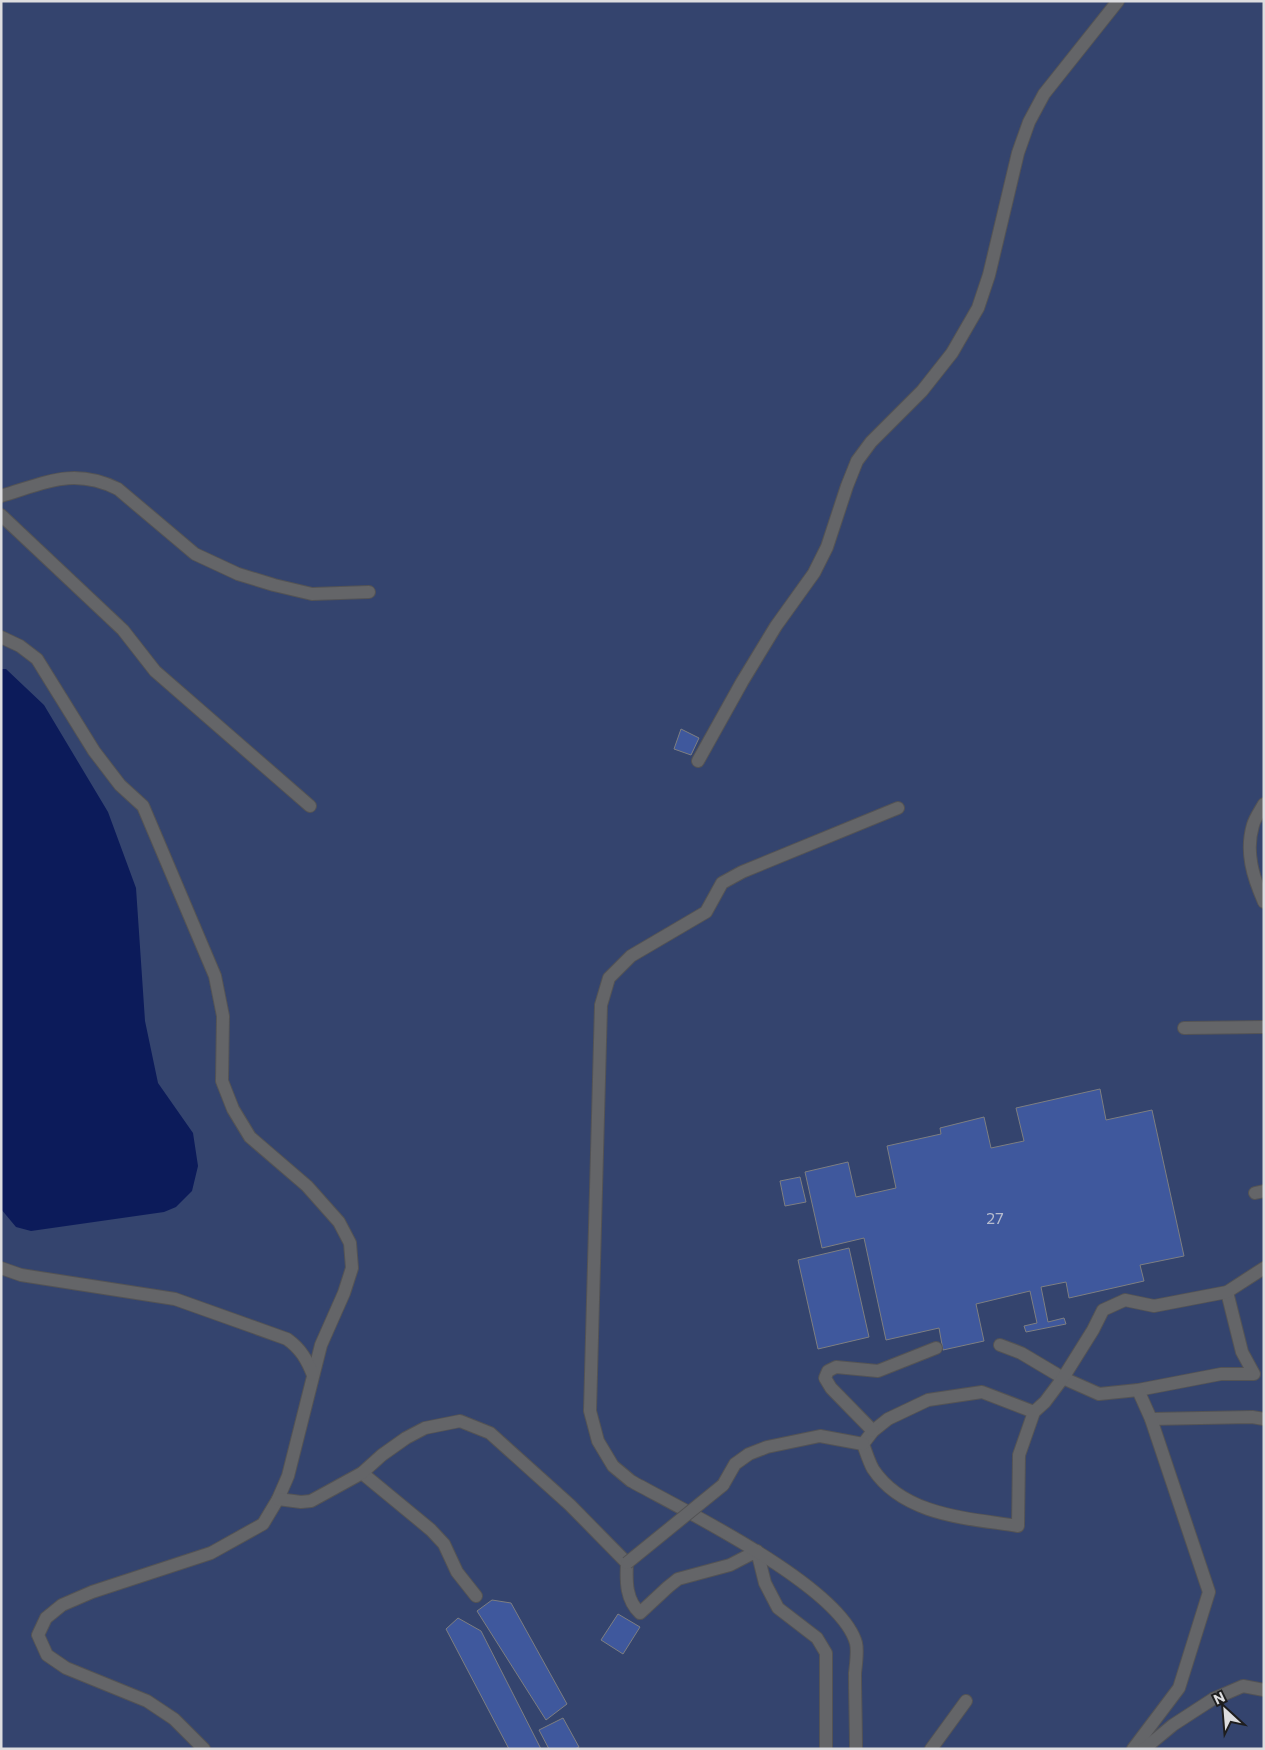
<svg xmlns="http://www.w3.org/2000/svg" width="1265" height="1750" font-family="Commissioner,sans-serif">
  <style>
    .green { fill: #34446e }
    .water { fill: #0c1b5a }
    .building { fill: #3f589d; stroke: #7d7e81 }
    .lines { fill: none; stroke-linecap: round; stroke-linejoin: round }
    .lane-casing { stroke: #535355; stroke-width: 14 }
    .street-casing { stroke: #535355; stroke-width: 14 }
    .lane { stroke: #646568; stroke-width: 12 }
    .street { stroke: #646568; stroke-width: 12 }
    .street-bridge-casing { stroke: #535355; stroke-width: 14; stroke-linecap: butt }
    .street-bridge { stroke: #646568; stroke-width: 12 }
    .labels { text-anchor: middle; stroke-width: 5; stroke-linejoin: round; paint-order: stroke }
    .number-label { font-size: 16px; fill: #b6bcce }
  </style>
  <rect width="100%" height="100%" fill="#363739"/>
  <rect class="green" x="1" y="1" width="1263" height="1748"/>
  <polygon class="water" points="1,669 6,669 44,705 108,812 136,888 145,1021 158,1083 193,1133 198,1166 192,1191 176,1207 164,1212 31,1231 16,1227 1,1209"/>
  <g class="building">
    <polygon points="681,729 699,738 691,755 674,749"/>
    <polygon points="1100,1089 1106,1120 1152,1110 1184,1256 1140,1265 1144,1281 1069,1298 1066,1282 1041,1287 1048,1322 1064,1318 1066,1324 1026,1332 1024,1326 1037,1323 1030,1291 976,1304 984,1341 943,1350 939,1328 886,1340 864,1238 822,1248 805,1172 848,1162 856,1197 896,1188 887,1146 941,1134 940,1128 984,1117 991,1148 1024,1141 1016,1108"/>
    <polygon points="800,1177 806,1202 785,1206 780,1181"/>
    <polygon points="849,1248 869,1337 818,1349 798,1260"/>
    <polygon points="492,1600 511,1603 567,1704 546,1720 477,1611"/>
    <polygon points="618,1614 640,1627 623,1654 601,1640"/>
    <polygon points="458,1618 481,1631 541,1749 509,1749 446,1629"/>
    <polygon points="563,1718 579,1747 575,1749 549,1749 539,1730"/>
  </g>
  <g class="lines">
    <defs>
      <g id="lane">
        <path d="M1 496C45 483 73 467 118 489L195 554 238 574 274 585 312 594 369 592"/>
        <polyline points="1,515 123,630 155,671 310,806"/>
        <polyline points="1,637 20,646 37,659 94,751 120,785 143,806 215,976 223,1016 222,1081 233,1109 250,1137 307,1186 339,1222 350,1243 352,1268 344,1293 321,1345 288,1476 278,1499 263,1524 211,1553 92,1592 62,1605 46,1618 38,1635 47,1655 66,1668 147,1701 174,1719 204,1749"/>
        <polyline points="698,761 742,682 776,626 814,573 827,547 847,486 857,461 871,442 922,391 952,353 978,308 989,275 1018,153 1029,122 1044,94 1118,1"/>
        <path d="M1264 804C1260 811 1255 818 1253 825 1245 852 1253 877 1264 902"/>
        <polyline points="1184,1028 1264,1027"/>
        <polyline points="1255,1193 1264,1191"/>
        <path d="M1 1268 21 1275 175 1299 287 1339C301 1349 307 1360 313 1375"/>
        <polyline points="1000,1345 1021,1353 1063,1378 1099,1394 1138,1390 1221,1374 1254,1374 1242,1352 1227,1292"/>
        <path d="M1034 1412 982 1392 928 1400 888 1419 873 1431 863 1444C866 1452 869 1462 873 1469 904 1516 968 1518 1018 1526L1019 1455 1034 1412 1045 1402 1063 1378 1093 1330 1103 1310 1125 1300 1154 1306 1227 1292 1264 1268"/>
        <polyline points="1151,1419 1252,1417 1264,1419"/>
        <polyline points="873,1431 831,1388 825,1378 828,1371 836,1367 878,1371 936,1348"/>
        <polyline points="723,1485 735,1464 749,1454 767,1447 820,1436 863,1444"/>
        <polyline points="931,1749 966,1701"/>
        <polyline points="1133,1749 1179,1688 1209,1592 1151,1419 1138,1390"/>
        <polyline points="1144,1749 1173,1725 1213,1699 1243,1686 1264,1690"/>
      </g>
      <g id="street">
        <polyline points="362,1473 431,1530 444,1544 457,1572 476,1596"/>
        <path d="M278 1499 301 1502 311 1501 362 1473 382 1455 406 1438 425 1428 460 1421 490 1433 570 1505 627 1563C626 1582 626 1600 640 1613L668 1587 678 1579 730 1565 757 1551 765 1583 778 1608 817 1638 826 1653V1749"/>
        <path d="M856 1749C856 1723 855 1698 855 1673 856 1664 858 1651 856 1643 840 1586 683 1510 631 1481L613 1466 598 1441 590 1411 601 1005 609 978 631 956 706 912 722 883 742 872 898 808"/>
      </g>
    </defs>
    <use href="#lane" class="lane-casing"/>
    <use href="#street" class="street-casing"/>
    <use href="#lane" class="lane"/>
    <use href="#street" class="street"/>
    <defs>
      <polyline id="street-bridge" points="627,1563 723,1485"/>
    </defs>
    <use href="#street-bridge" class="street-bridge-casing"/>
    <use href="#street-bridge" class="street-bridge"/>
  </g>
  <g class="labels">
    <g class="number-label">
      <text x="995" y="1224">27</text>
    </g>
  </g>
  <rect width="1265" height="1750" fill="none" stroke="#dddddf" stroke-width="5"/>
  <g transform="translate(1225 1710) rotate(334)" stroke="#1e1e1f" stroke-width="4" paint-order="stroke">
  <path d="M0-4L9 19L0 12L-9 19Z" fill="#dddddf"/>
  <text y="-8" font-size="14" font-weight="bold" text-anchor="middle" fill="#dddddf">N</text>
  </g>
</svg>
